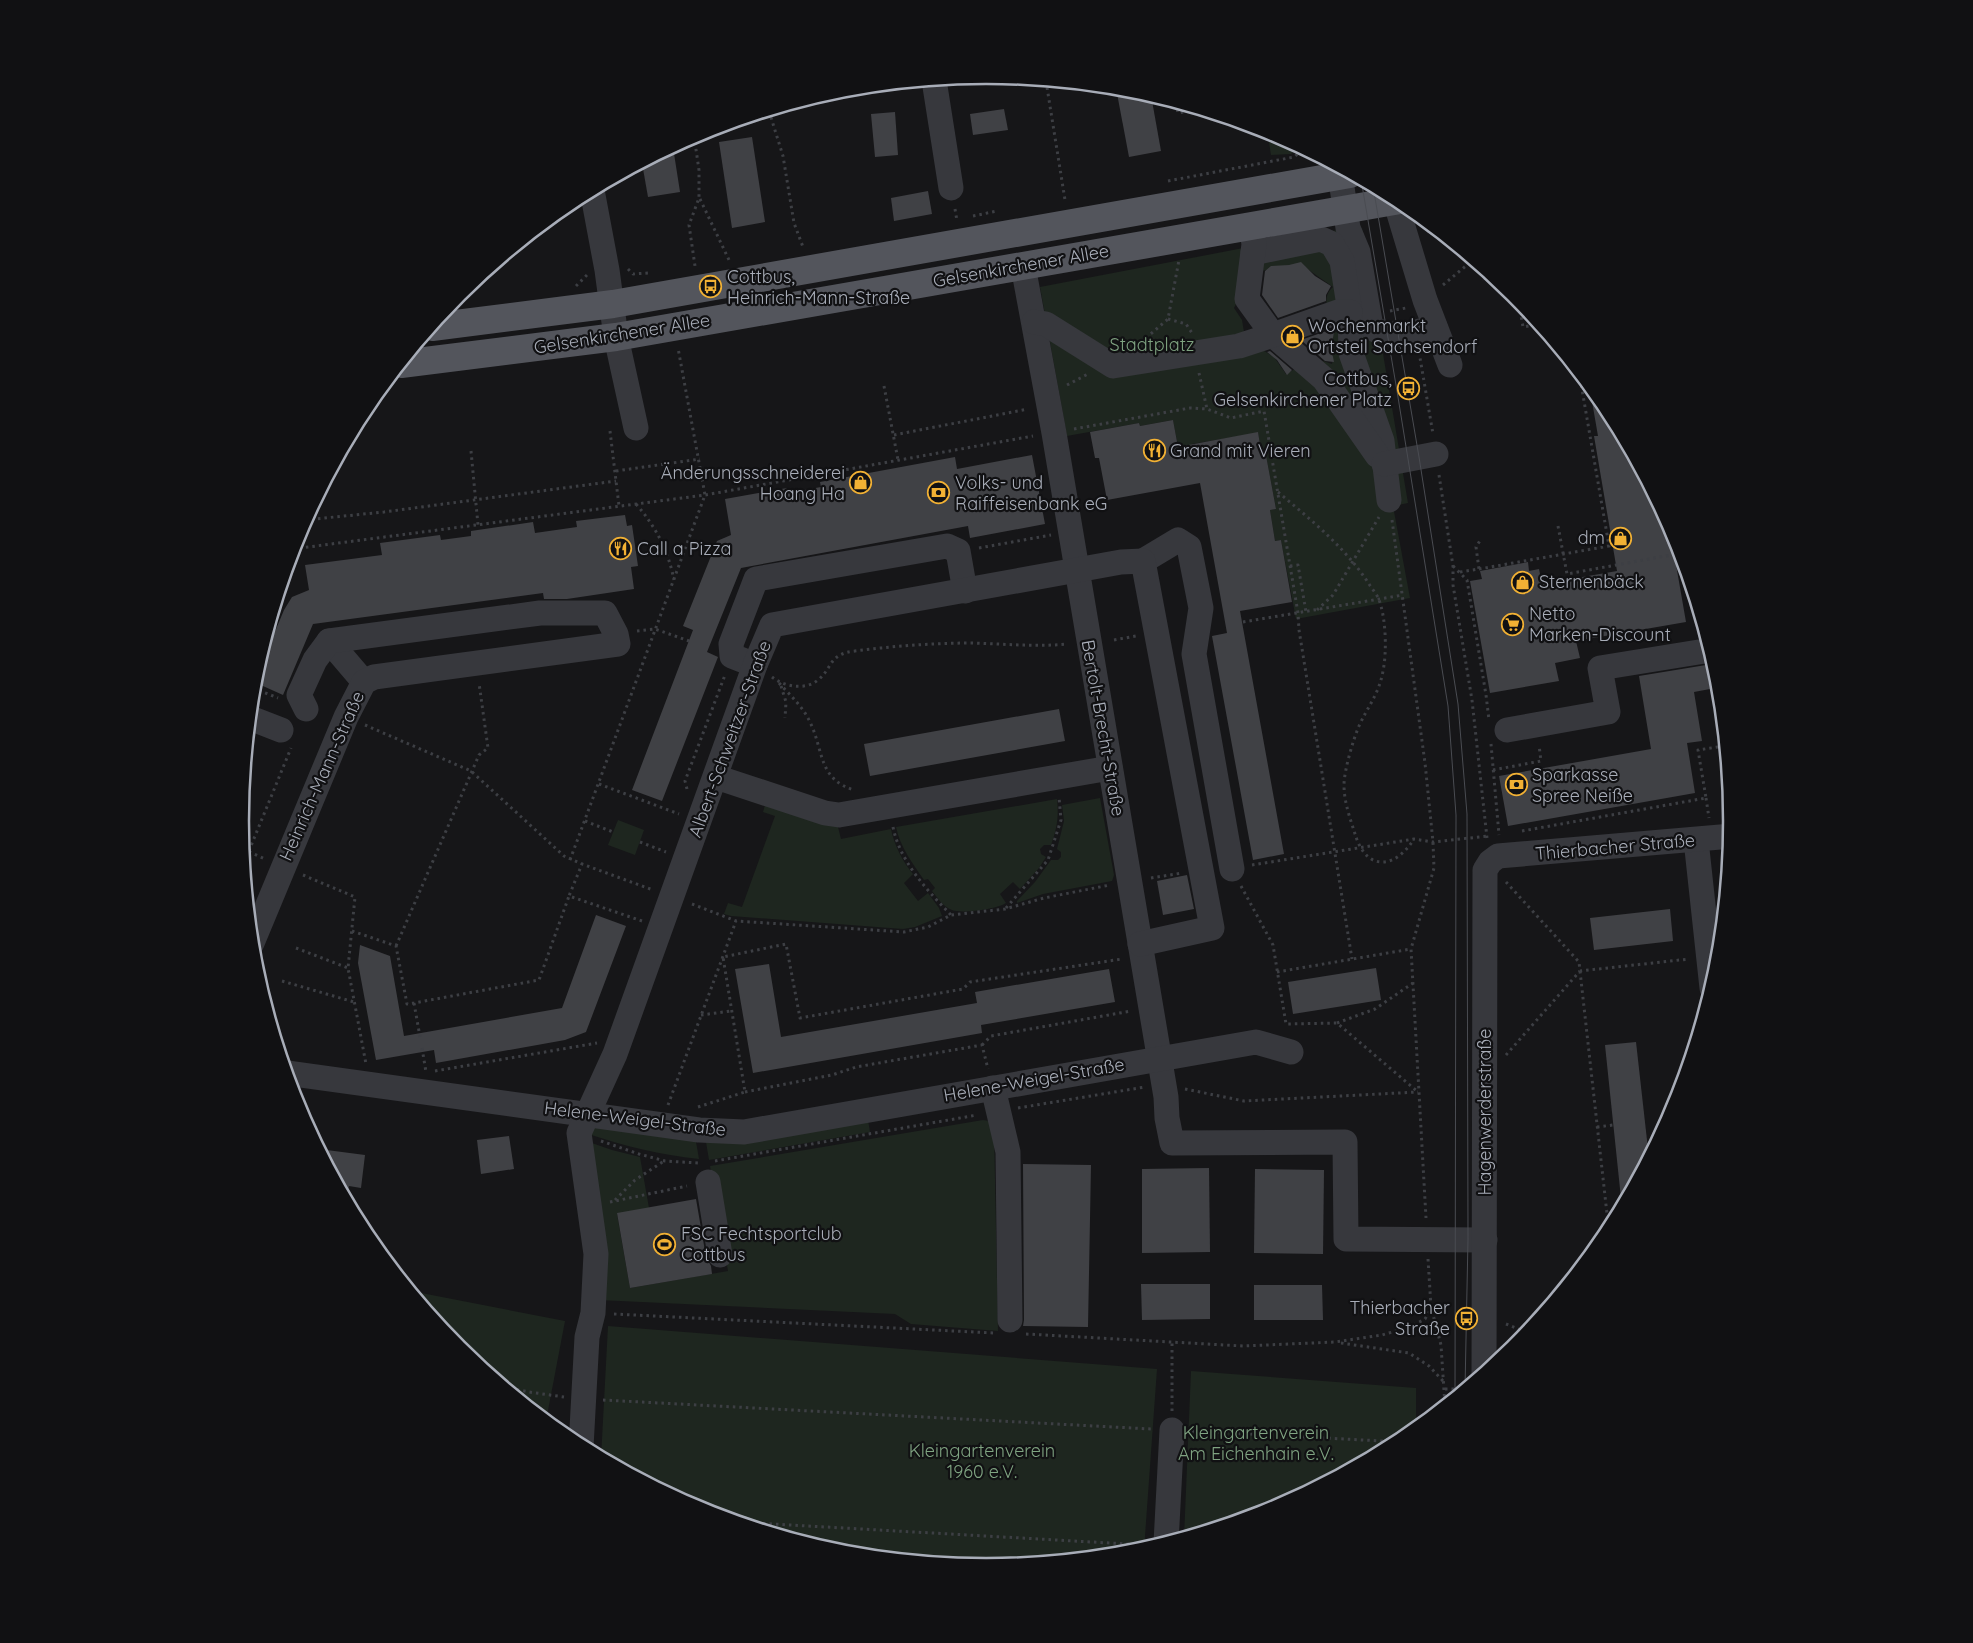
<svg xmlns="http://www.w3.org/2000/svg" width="1973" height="1643" font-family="Quicksand,sans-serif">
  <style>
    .green { fill: #1e261f; fill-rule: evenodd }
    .building { fill: #404145 }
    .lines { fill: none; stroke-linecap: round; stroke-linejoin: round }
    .path { stroke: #3d3f44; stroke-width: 3; stroke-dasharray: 2.5 4; stroke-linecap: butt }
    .minor { stroke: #37383d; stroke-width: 25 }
    .major { stroke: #53555c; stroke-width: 28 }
    .tram { stroke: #4a4c52; stroke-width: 1 }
    .labels { text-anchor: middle; stroke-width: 4.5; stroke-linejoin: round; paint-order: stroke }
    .street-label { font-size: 18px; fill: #a8adb8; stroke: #111113 }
    .poi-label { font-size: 18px; fill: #a8adb8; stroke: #111113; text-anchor: start }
    .park-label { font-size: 18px; fill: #7fa381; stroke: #111113 }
    .rim { fill: none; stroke: #a8adb8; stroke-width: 2.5 }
  </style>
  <rect width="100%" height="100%" fill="#161618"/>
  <g class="green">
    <polygon points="1267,130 1299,146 1291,154 1271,155"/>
    <path d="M1348 228H1362L1408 503 1393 506 1410 598 1296 619 1281 540 1275 541 1270 510 1276 509 1265 450 1261 451 1258 433 1192 444 1181 463 1173 420 1140 426 1139 423 1067 436 1040 287ZM1289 265 1306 268 1333 287C1320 298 1329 316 1336 329 1328 343 1335 351 1332 364 1311 355 1303 365 1286 374L1274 357 1261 349 1244 332 1242 320 1234 308 1238 300V276Z"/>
    <polygon points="1100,798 1114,875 1112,881 1043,894 1017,903 1017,901 1035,882 1051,860 1058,860 1061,857 1061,852 1057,849 1064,821 1062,805"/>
    <path d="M1057 799C1059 816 1057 829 1051 845H1044L1040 849 1041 854 1046 857 1039 868 1020 889 1013 882 1000 894 1006 903C997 909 962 914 952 910 943 907 937 897 932 891L935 888 928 879 924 880C913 864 900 847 896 827Z"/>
    <path d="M765 805 836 819 841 839 891 829C894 845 903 862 913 874L904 883 918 901 928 893 939 908 942 916 915 927 903 929 731 916 724 914 728 903 742 907 775 816 763 812Z"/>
    <polygon points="618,820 644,830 635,855 608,845"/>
    <polygon points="868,1120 870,1132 709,1160 706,1142"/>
    <polygon points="983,1120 989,1121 994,1129 998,1331 911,1324 895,1314 599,1300 586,1141 612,1150 640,1157 649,1208 617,1214 630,1288 728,1271 710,1166"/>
    <path d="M591 1127 695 1136 699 1159C660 1155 625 1146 588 1134Z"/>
    <polygon points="411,1291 565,1321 546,1421 458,1349"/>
    <polygon points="608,1326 1157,1369 1144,1550 1132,1554 986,1568 841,1554 701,1511 601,1458"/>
    <polygon points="1191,1371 1416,1388 1416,1430 1401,1442 1272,1511 1184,1538"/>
  </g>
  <g class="building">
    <polygon points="1116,88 1132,89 1151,95 1161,151 1129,157"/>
    <polygon points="1004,109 1008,130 973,135 970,114"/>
    <polygon points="895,112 898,155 875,157 871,114"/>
    <polygon points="752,137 765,222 732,228 719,142"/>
    <polygon points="673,147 680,192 648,197 642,163"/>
    <polygon points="928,191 932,214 894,221 891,198"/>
    <polygon points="1301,262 1315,276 1331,286 1326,295 1326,301 1278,318 1262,295 1265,271 1271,266 1289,265"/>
    <polygon points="1335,328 1331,347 1334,362 1325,361 1301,340"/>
    <polygon points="1270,351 1292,370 1287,375 1277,360 1267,352"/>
    <polygon points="1589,384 1607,407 1676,536 1679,552 1674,553 1686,622 1576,641 1580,658 1555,663 1559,681 1490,693 1470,581 1482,579 1480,571 1528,562 1529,571 1539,569 1542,584 1617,571 1594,436 1598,436"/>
    <polygon points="1173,420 1178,447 1258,432 1261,451 1265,450 1276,509 1270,510 1275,541 1281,540 1292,602 1240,611 1284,854 1253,860 1212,636 1227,633 1200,483 1107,500 1099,458 1095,458 1090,432 1139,423 1140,426"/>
    <polygon points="1032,455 1045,524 970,538 968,526 741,568 707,652 718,657 662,801 632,790 693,630 683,626 717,541 731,535 725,499 787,488 788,493 821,487 820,482 955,457 957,469"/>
    <polygon points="625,515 627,526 632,525 638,566 631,567 634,589 567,599 544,599 543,593 313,624 283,695 254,682 284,610 292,597 309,590 305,565 382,555 380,543 440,535 441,540 471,536 471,531 533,522 535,533 577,527 576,521"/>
    <polygon points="1706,665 1710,689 1694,692 1702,741 1687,743 1695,793 1508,826 1499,776 1651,749 1639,676"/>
    <polygon points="1059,709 1065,741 870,776 864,744"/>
    <polygon points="1187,875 1194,909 1163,915 1157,881"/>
    <polygon points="1670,909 1673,941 1594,950 1590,918"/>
    <polygon points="596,915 626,926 586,1032 565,1040 436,1063 434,1050 376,1060 358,963 360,945 390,956 404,1036 562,1008"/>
    <polygon points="769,964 781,1037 977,1003 975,992 1109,969 1115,1002 981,1025 982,1033 753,1073 735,969"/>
    <polygon points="1376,968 1381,1000 1293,1014 1288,982"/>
    <polygon points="1636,1042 1649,1158 1622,1208 1605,1045"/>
    <polygon points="509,1136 514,1169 481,1174 477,1140"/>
    <polygon points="319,1149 365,1155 361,1188 349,1186 347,1201"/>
    <polygon points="1023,1164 1091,1165 1088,1327 1023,1326 1024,1320"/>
    <polygon points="1209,1168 1210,1252 1142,1253 1142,1169"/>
    <polygon points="1255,1169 1324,1170 1323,1254 1254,1253"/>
    <polygon points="696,1199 706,1257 711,1266 712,1274 630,1288 617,1213"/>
    <polygon points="1141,1284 1210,1284 1210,1319 1142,1320"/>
    <polygon points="1254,1285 1322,1285 1323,1320 1254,1320"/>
  </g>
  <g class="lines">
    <g class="path">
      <polyline points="1046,81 1065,200"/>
      <polyline points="1176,103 1178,113 1198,109"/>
      <polyline points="769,111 783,156 794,223 803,247"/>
      <polyline points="694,136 699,170 699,198 689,225 695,266"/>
      <polyline points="1309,151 1312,158"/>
      <polyline points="1168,181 1294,157 1304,149"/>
      <polyline points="700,199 729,260"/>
      <polyline points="955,209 957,221"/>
      <polyline points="973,216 997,211"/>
      <polyline points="1429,233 1429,224"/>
      <polyline points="1481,267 1484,280"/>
      <polyline points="628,269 633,274 648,273"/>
      <polyline points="1443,285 1473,260"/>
      <polyline points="576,286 587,275"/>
      <polyline points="1518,298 1523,327 1539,324"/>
      <polyline points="1390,311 1406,308"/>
      <polyline points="1168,319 1186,324 1192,333"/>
      <polyline points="1146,338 1168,319 1179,260"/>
      <polyline points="1419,352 1433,434"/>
      <polyline points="1199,373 1207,409"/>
      <polyline points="1067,385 1088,374"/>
      <polyline points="884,386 898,460"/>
      <polyline points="1074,429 1190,408 1207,409 1231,418 1264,411 1298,613 1299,630 1352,959"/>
      <polyline points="610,431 619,506"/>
      <polyline points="894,435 1028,409"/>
      <polyline points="471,451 478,525"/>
      <polyline points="616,471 700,459"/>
      <polyline points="1439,475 1453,566 1453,585 1472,700 1487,838"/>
      <path d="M1278 492C1311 520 1345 547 1369 584 1372 589 1377 594 1379 600 1386 618 1387 652 1383 671 1379 694 1368 706 1359 726 1353 740 1344 771 1344 785 1344 803 1351 821 1356 837 1360 849 1368 862 1382 862 1396 862 1407 850 1414 839"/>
      <path d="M636 504C656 527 668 550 674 580"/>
      <polyline points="305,520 384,512 616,481"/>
      <polyline points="1392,520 1425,763 1433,842 1434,868 1411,949 1426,1218"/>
      <polyline points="1558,526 1567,574 1682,553"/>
      <polyline points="979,548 1051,535"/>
      <polyline points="293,549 705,495 1033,436"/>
      <polyline points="1290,566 1298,565 1306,612"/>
      <polyline points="1453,566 1467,580 1486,695 1489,720"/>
      <polyline points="1479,569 1609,546 1579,372"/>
      <polyline points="1460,572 1479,569 1476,547 1481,539"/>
      <polyline points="1317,610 1333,595 1379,517"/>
      <polyline points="1243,622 1403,595"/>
      <polyline points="637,631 655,629 689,641"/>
      <polyline points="1114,640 1136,636"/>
      <polyline points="1712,670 1729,780"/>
      <path d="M772 677C783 686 805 691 818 680 833 668 828 654 855 651 894 646 933 643 973 643 1005 644 1036 647 1068 644"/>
      <path d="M779 683C791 696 803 707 810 722 824 751 818 779 854 790"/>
      <polyline points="781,686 786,702 785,718"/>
      <polyline points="253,688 278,698"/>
      <polyline points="365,725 471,771 564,856 582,864"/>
      <polyline points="1491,744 1499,835"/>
      <polyline points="1493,770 1541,761 1539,745"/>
      <polyline points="599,784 679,814"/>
      <polyline points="687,789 685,781 725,675"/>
      <polyline points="1706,798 1709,818"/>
      <polyline points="585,821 613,832"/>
      <path d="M893 827C900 862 927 890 951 915"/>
      <polyline points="1522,831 1706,798 1698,750 1724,746"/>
      <polyline points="640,842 666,852"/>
      <polyline points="243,849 265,859"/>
      <polyline points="570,860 705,495 678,348"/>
      <polyline points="244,863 291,748"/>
      <polyline points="1252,865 1414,839 1433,842 1488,836"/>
      <polyline points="1721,873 1729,867"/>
      <polyline points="303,875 355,897 348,968 366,1064"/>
      <polyline points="1151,878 1182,873"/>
      <polyline points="1506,882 1579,962 1580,971 1689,959"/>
      <polyline points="1241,886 1273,945 1286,1024 1337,1023 1418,1092"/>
      <polyline points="692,904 736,921 904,932 928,927 951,915 1005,909 1044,898 1110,885"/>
      <polyline points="1006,908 1048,860 1061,820 1059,797"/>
      <polyline points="642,921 569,896 582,864 653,890"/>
      <polyline points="352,931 396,946 407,1004 414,1003 539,980 569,896"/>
      <polyline points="396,946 479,755 488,748 479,683"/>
      <polyline points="296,948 348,968"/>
      <polyline points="1580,971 1609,1232"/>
      <polyline points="1277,972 1411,949"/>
      <polyline points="282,981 354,1002"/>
      <polyline points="414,1003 420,1037"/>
      <polyline points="701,1015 731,1011"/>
      <polyline points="1337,1023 1375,1009 1413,983"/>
      <polyline points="982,1045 991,1036 1131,1011"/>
      <polyline points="422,1048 426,1072"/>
      <polyline points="1506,1055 1580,971"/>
      <polyline points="435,1071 597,1043"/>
      <polyline points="1185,1089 1244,1101 1418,1092"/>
      <polyline points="745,1092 832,1075 856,1067 982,1045 988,1069"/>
      <polyline points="668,1105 736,921"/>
      <polyline points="698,1107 745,1092 723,957 786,944 800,1018 963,989 970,982 1122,959"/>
      <polyline points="1018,1108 1145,1087"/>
      <polyline points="1597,1127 1613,1125"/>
      <polyline points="601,1141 639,1154 665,1161 699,1163"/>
      <polyline points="715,1161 977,1115"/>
      <polyline points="615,1200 635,1180 664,1161"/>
      <polyline points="610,1202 687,1186"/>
      <polyline points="1428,1259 1431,1307 1441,1345 1445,1406"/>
      <polyline points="614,1314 994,1333"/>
      <polyline points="1506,1324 1528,1333"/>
      <polyline points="1026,1334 1243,1346 1335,1342 1382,1335 1410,1327 1425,1319 1431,1308"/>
      <polyline points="1341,1343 1409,1353 1429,1366 1443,1381"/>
      <polyline points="504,1387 529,1392 564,1397"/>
      <polyline points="1445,1389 1466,1389"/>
      <polyline points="603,1400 1151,1429"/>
      <polyline points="1172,1411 1172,1341"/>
      <polyline points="1192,1431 1401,1442"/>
      <polyline points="737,1522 1145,1545"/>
    </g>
    <g class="minor">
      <polyline points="934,80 951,188"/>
      <path d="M1339 167 1348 228 1358 252 1371 327C1389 340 1415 333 1435 327"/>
      <polyline points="592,190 607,270 616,337 636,428"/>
      <polyline points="1394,197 1425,300 1450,365"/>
      <polyline points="1253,253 1321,239 1332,244 1342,261 1350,312 1351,353 1382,441 1389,500"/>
      <polyline points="1023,266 1054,433 1166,1097 1167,1118 1172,1143 1345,1142 1346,1239 1485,1240"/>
      <polyline points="1350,312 1338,312 1273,335 1324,379 1377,455"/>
      <polyline points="1034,322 1046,324 1113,366 1239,346 1273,335 1247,299 1254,244 1251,226"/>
      <polyline points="1384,464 1436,454"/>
      <polyline points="1143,561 1178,540 1189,547 1201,608 1194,654 1232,869"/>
      <polyline points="329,641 364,682"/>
      <polyline points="755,665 732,656 731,644 756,579 947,546 958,551 965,591"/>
      <polyline points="250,718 281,730"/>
      <polyline points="1507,730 1608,712 1600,668 1711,650"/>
      <polyline points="716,777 825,813 839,815 1110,768"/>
      <polyline points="1696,840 1712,988"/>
      <polyline points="252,943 346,717 364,682 374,677 618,644 616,634 605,613 540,613 329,641 315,660 299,695 306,709"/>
      <polyline points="287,1073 699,1130 744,1132 1256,1042 1291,1052"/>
      <polyline points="993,1088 1008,1152 1010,1320"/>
      <polyline points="708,1182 720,1255"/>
      <polyline points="1484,1374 1485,870 1490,862 1498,856 1732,836"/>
      <polyline points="581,1447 587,1337 593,1313 596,1254 579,1133 615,1054 755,665 772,625 1121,562 1143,561 1212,928 1140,944"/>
      <polyline points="1166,1543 1172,1430"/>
    </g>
    <g class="major">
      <polyline points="432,327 613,304 1350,174"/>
      <polyline points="401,364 616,337 1400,200"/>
    </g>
    <g class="tram">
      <polyline points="1361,179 1397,391 1448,706 1456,815 1455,1398"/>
      <polyline points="1373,186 1419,457 1458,704 1467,814 1468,1239 1465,1389"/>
    </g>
  </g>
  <defs>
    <symbol id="bus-ring" viewBox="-11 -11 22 22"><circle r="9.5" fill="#111113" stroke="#f2b134" stroke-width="1.5"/><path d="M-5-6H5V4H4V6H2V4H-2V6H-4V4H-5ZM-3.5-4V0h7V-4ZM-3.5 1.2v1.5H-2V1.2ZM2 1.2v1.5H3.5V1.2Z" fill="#f2b134"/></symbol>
    <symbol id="shop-ring" viewBox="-11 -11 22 22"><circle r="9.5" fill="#111113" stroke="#f2b134" stroke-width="1.5"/><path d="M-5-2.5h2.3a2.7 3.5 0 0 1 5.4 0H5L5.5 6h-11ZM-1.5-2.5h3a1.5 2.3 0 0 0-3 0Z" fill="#f2b134"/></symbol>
    <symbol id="restaurant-ring" viewBox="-11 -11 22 22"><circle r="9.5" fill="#111113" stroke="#f2b134" stroke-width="1.5"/><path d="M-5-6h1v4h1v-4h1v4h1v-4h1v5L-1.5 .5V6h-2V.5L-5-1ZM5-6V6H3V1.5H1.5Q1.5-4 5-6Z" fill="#f2b134"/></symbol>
    <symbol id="bank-ring" viewBox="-11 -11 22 22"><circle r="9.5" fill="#111113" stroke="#f2b134" stroke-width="1.5"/><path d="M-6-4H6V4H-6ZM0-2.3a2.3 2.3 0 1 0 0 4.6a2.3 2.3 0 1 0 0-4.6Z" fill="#f2b134"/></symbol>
    <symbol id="supermarket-ring" viewBox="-11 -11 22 22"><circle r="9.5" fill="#111113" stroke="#f2b134" stroke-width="1.5"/><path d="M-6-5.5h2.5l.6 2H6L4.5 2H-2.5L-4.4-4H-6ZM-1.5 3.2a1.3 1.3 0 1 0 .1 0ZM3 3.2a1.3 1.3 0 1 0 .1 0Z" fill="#f2b134"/></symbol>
    <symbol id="stadium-ring" viewBox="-11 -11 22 22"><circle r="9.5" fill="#111113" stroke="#f2b134" stroke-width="1.5"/><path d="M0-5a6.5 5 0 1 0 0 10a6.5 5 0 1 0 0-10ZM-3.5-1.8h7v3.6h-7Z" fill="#f2b134"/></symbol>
  </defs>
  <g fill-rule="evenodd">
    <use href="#bus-ring" x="698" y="274" width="25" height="25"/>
    <use href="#shop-ring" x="1280" y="324" width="25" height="25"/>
    <use href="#bus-ring" x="1396" y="376" width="25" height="25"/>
    <use href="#restaurant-ring" x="1142" y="438" width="25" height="25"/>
    <use href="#shop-ring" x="848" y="470" width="25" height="25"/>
    <use href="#bank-ring" x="926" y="480" width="25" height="25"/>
    <use href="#shop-ring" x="1608" y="526" width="25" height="25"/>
    <use href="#restaurant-ring" x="608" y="536" width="25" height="25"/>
    <use href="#shop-ring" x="1510" y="570" width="25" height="25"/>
    <use href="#supermarket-ring" x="1500" y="612" width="25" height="25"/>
    <use href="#bank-ring" x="1504" y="772" width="25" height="25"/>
    <use href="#stadium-ring" x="652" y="1232" width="25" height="25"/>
    <use href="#bus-ring" x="1454" y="1306" width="25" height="25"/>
  </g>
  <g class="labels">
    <g class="street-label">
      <text transform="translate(1021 266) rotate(-10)" y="6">Gelsenkirchener Allee</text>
      <text transform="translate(622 334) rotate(-9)" y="6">Gelsenkirchener Allee</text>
      <text transform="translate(1103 728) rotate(80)" y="6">Bertolt-Brecht-Straße</text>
      <text transform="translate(730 739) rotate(-70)" y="6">Albert-Schweitzer-Straße</text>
      <text transform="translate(322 776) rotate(-66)" y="6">Heinrich-Mann-Straße</text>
      <text transform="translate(1615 847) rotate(-5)" y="6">Thierbacher Straße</text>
      <text transform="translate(1034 1080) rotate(-10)" y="6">Helene-Weigel-Straße</text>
      <text transform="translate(1485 1112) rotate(-90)" y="6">Hagenwerderstraße</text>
      <text transform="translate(635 1119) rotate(7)" y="6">Helene-Weigel-Straße</text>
    </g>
    <g class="poi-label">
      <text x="727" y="283">Cottbus,<tspan x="727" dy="21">Heinrich-Mann-Straße</tspan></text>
      <text x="1308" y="332">Wochenmarkt<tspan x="1308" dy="21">Ortsteil Sachsendorf</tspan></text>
      <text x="1392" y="385" text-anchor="end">Cottbus,<tspan x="1392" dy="21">Gelsenkirchener Platz</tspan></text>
      <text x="1170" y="457">Grand mit Vieren</text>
      <text x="845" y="479" text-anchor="end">Änderungsschneiderei<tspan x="845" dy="21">Hoang Ha</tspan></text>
      <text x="955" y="489">Volks- und<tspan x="955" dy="21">Raiffeisenbank eG</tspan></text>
      <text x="1605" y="544" text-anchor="end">dm</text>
      <text x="637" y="555">Call a Pizza</text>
      <text x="1539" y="588">Sternenbäck</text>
      <text x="1529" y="620">Netto<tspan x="1529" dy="21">Marken-Discount</tspan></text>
      <text x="1532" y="781">Sparkasse<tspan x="1532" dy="21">Spree Neiße</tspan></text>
      <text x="681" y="1240">FSC Fechtsportclub<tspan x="681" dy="21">Cottbus</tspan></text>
      <text x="1450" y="1314" text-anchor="end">Thierbacher<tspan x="1450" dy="21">Straße</tspan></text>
    </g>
    <g class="park-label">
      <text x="1152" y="351">Stadtplatz</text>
      <text x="1256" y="1439">Kleingartenverein<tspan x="1256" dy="21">Am Eichenhain e.V.</tspan></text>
      <text x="982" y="1457">Kleingartenverein<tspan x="982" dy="21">1960 e.V.</tspan></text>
    </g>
  </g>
  <path d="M0 0H1973V1643H0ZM249 821a737 737 0 1 1 1474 0a737 737 0 1 1-1474 0Z" fill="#111113" fill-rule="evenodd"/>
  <path class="rim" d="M249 821a737 737 0 1 1 1474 0a737 737 0 1 1-1474 0Z"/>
</svg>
